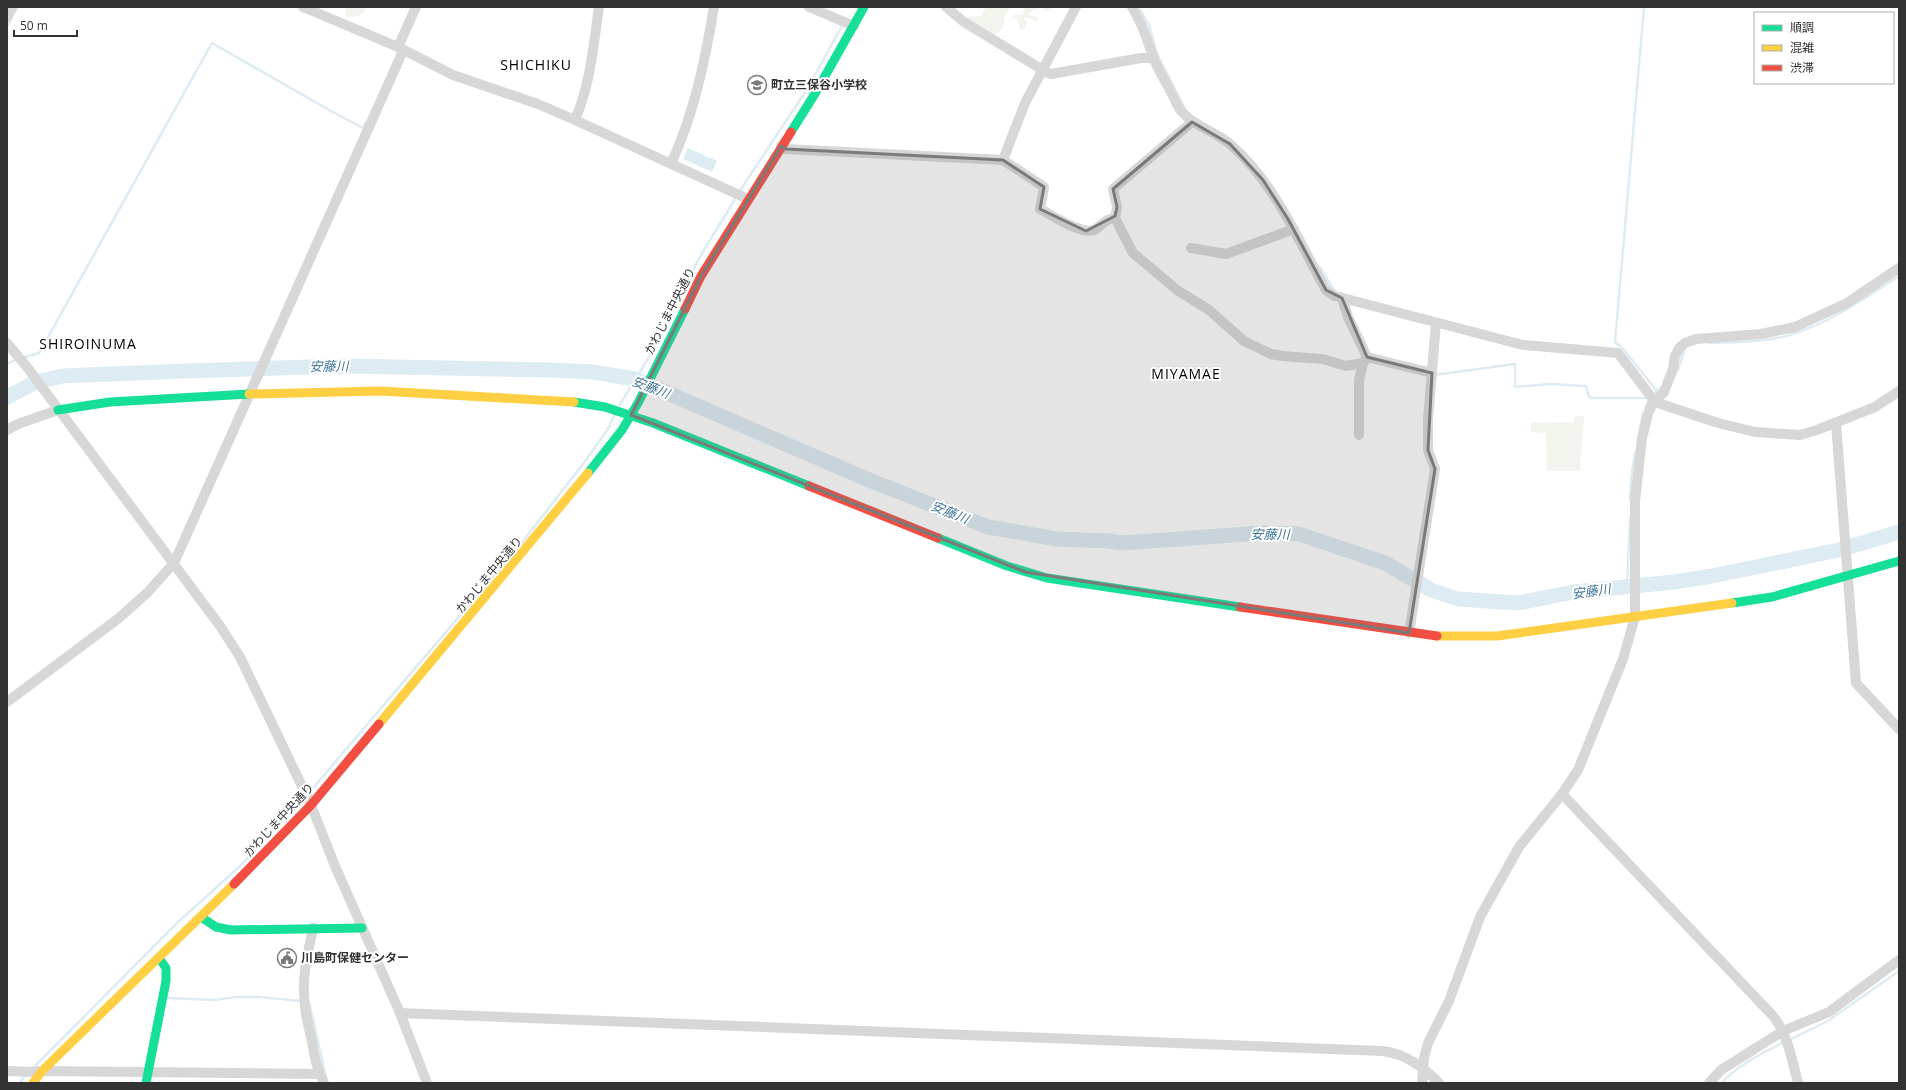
<svg xmlns="http://www.w3.org/2000/svg" width="1906" height="1090" font-family="'Open Sans','Noto Sans JP',sans-serif">
  <style>
    .green { fill: #f1f5ed }
    .water { fill: #ddebf3 }
    .lines { fill: none; stroke-linecap: round; stroke-linejoin: round }
    .stream { stroke: #ddebf3; stroke-width: 2.5 }
    .river { stroke: #ddebf3; stroke-width: 15 }
    .street { stroke: #d7d7d7; stroke-width: 10 }
    .fast { stroke: #16e098; stroke-width: 9 }
    .slow { stroke: #ffcf43; stroke-width: 9 }
    .jam { stroke: #f24e42; stroke-width: 9 }
    .marked { fill: #7a7a7a; fill-opacity: 0.2; stroke: #7a7a7a; stroke-width: 3; stroke-linejoin: round }
    .labels { text-anchor: middle; stroke-width: 4; stroke-linejoin: round; paint-order: stroke }
    .poi-label { font-size: 12px; font-weight: bold; fill: #333; stroke: #fff; text-anchor: start }
    .street-label { font-size: 12px; fill: #333; stroke: #fff }
    .water-label { font-size: 13px; font-style: italic; fill: #3f7597; stroke: #fff }
    .quarter-label { font-size: 14px; letter-spacing: 1px; fill: #000; stroke: #fff }
  </style>
  <rect width="100%" height="100%" fill="#fff"/>
  <g class="green">
    <polygon points="347,7 366,7 364,13 359,16 348,17 345,14"/>
    <polygon points="988,7 1010,8 1005,17 1003,29 993,35 964,19 966,17 982,16 984,10"/>
    <polygon points="1023,7 1053,7 1046,11 1042,8 1033,10 1029,14 1038,18 1038,21 1035,22 1033,19 1024,17 1024,20 1027,22 1024,30 1021,31 1016,17 1013,17 1013,15 1022,15 1024,12"/>
    <polygon points="1575,416 1584,416 1580,471 1547,471 1546,433 1531,432 1531,423 1574,422"/>
  </g>
  <polygon class="water" points="688,148 717,161 712,172 683,159"/>
  <g class="lines">
    <g class="stream">
      <polyline points="1644,7 1615,342 1624,350 1656,390"/>
      <polyline points="1140,10 1149,25 1157,54 1185,109"/>
      <polyline points="7,26 12,18"/>
      <polyline points="739,192 806,91 842,26"/>
      <polyline points="1319,266 1335,292"/>
      <path d="M1709 343C1734 342 1762 342 1786 336 1827 325 1864 299 1899 276"/>
      <polyline points="22,358 39,353 212,43 329,110 363,128 365,123"/>
      <polyline points="7,364 17,359"/>
      <polyline points="1678,370 1685,348"/>
      <polyline points="1434,375 1515,364 1515,387 1550,384 1586,386 1589,397 1593,398 1648,398"/>
      <polyline points="1652,395 1662,387"/>
      <polyline points="619,406 649,357 677,298 704,250 737,196"/>
      <polyline points="1645,409 1649,398"/>
      <polyline points="1640,428 1643,413"/>
      <polyline points="1630,499 1631,480 1635,452"/>
      <polyline points="1627,587 1630,518"/>
      <polyline points="308,794 520,545 583,464 608,429 615,414"/>
      <polyline points="168,998 214,1000 236,997 259,997 302,1001"/>
      <polyline points="309,1002 326,1077"/>
      <polyline points="1789,1040 1828,1021 1899,971"/>
      <polyline points="32,1069 178,922 238,868 305,798"/>
      <polyline points="19,1083 27,1074"/>
      <path d="M1722 1083C1737 1065 1763 1053 1784 1042"/>
    </g>
    <polyline class="river" points="7,397 36,382 62,376 185,371 345,366 551,370 593,372 635,379 869,480 988,527 1057,539 1108,541 1123,543 1261,533 1299,534 1385,563 1431,590 1458,599 1518,603 1574,592 1674,582 1712,576 1839,550 1899,532"/>
    <g class="street">
      <polyline points="303,7 398,47 453,75 538,104 575,120 748,199"/>
      <polyline points="809,7 854,26"/>
      <polyline points="946,7 964,22 1046,72 1051,74 1141,58 1154,58"/>
      <path d="M1076 7 1025 103 1003 160 1044 187 1040 209C1052 215 1081 235 1094 230 1102 226 1105 218 1115 218"/>
      <path d="M1132 7C1142 23 1147 39 1153 57 1158 69 1165 81 1171 92 1174 98 1177 105 1181 111 1195 127 1215 131 1230 144 1275 183 1298 240 1326 290L1335 296 1523 345 1618 353 1655 402 1718 423 1755 432 1800 435 1817 430 1875 407 1899 391"/>
      <polyline points="7,17 13,7"/>
      <polyline points="398,47 416,7"/>
      <path d="M575 120C591 82 593 47 599 7"/>
      <polyline points="1192,122 1113,189 1117,207 1115,218 1133,253 1177,290 1209,310 1244,341 1271,354 1282,356 1323,359 1346,366 1363,363 1367,357"/>
      <polyline points="781,146 786,149 1003,160"/>
      <path d="M671 164C694 114 705 61 714 7"/>
      <polyline points="1191,248 1226,254 1294,229"/>
      <polyline points="1342,298 1348,317 1367,357"/>
      <polyline points="7,343 27,367 220,626 240,657 311,805 335,866 400,1013 427,1083"/>
      <polyline points="1367,357 1432,373"/>
      <polyline points="1836,423 1856,683 1899,729"/>
      <polyline points="7,430 18,424 58,410"/>
      <polyline points="1359,435 1359,380 1363,363"/>
      <polyline points="1409,633 1435,469 1428,450 1428,420 1436,323"/>
      <polyline points="7,702 119,618 147,593 174,563 403,51"/>
      <path d="M1562 794 1773 1016C1788 1035 1792 1060 1798 1083"/>
      <path d="M313 928C309 949 303 970 304 992 304 1009 308 1025 312 1041 314 1056 317 1070 324 1083"/>
      <path d="M400 1013 1383 1051C1406 1054 1423 1067 1439 1083"/>
      <path d="M7 1071C19 1071 31 1073 42 1071L319 1074"/>
      <polyline points="1422,1083 1424,1058 1428,1043 1449,1001 1480,917 1519,847 1562,794 1578,770 1623,659 1635,617 1635,501 1642,438 1648,414 1652,405 1664,392 1673,369 1675,356 1679,348 1685,343 1696,339 1761,334 1795,327 1847,303 1899,268"/>
      <polyline points="1709,1083 1721,1070 1783,1031 1829,1012 1899,960"/>
    </g>
    <g class="fast">
      <polyline points="791,132 816,92 864,7"/>
      <polyline points="574,402 605,407 653,423 809,486"/>
      <polyline points="58,410 110,402 249,394"/>
      <polyline points="588,473 622,430 638,403 685,309"/>
      <polyline points="938,538 1007,566 1047,578 1240,607"/>
      <polyline points="1732,603 1772,597 1899,561"/>
      <polyline points="201,917 216,927 231,930 362,928"/>
      <polyline points="146,1083 166,981 166,968 159,958"/>
    </g>
    <g class="slow">
      <polyline points="249,394 380,391 574,402"/>
      <polyline points="1437,636 1497,636 1732,603"/>
      <polyline points="379,724 588,473"/>
      <polyline points="33,1083 42,1071 234,884"/>
    </g>
    <g class="jam">
      <polyline points="685,309 701,276 791,132"/>
      <polyline points="809,486 938,538"/>
      <polyline points="1240,607 1437,636"/>
      <polyline points="234,884 311,805 379,724"/>
    </g>
  </g>
  <path class="marked" d="M1192 122 1230 144 1263 180 1288 219 1326 290 1342 298 1367 357 1432 373 1428 450 1435 469 1409 633 1025 572 631 415 701 276 781 146 786 149 1003 160 1044 187 1040 209 1086 231 1115 216 1117 207 1113 189Z"/>
  <defs>
    <symbol id="school-ring" viewBox="-11 -11 22 22"><circle r="9.5" fill="#fff" stroke="#7a7a7a" stroke-width="1.5"/><path d="M0-5L7-2L0 1L-7-2ZM-4 1L0 2.5L4 1V4Q0 6-4 4Z" fill="#7a7a7a"/></symbol>
    <symbol id="civic-ring" viewBox="-11 -11 22 22"><circle r="9.5" fill="#fff" stroke="#7a7a7a" stroke-width="1.5"/><path d="M-.6-6.5H3V-4.5H.6V-3L4-1V1h2V6H-6V1h2V-1L-.6-3ZM-1.2 2.5V6h2.4V2.5Z" fill="#7a7a7a"/></symbol>
  </defs>
  <g fill-rule="evenodd">
    <use href="#school-ring" x="746" y="74" width="22" height="22"/>
    <use href="#civic-ring" x="276" y="947" width="22" height="22"/>
  </g>
  <g class="labels">
    <g class="poi-label">
      <text x="771" y="89">町立三保谷小学校</text>
      <text x="301" y="962">川島町保健センター</text>
    </g>
    <g class="street-label">
      <text transform="translate(670 311) rotate(-63)" y="4">かわじま中央通り</text>
      <text transform="translate(489 575) rotate(-50)" y="4">かわじま中央通り</text>
      <text transform="translate(279 820) rotate(-47)" y="4">かわじま中央通り</text>
    </g>
    <g class="water-label">
      <text transform="translate(329 366) rotate(-1)" y="5">安藤川</text>
      <text transform="translate(651 387) rotate(21)" y="5">安藤川</text>
      <text transform="translate(950 512) rotate(22)" y="5">安藤川</text>
      <text x="1270" y="539">安藤川</text>
      <text transform="translate(1591 591) rotate(-8)" y="5">安藤川</text>
    </g>
    <g class="quarter-label">
      <text x="536" y="70">SHICHIKU</text>
      <text x="88" y="349">SHIROINUMA</text>
      <text x="1186" y="379">MIYAMAE</text>
    </g>
  </g>
  <rect width="1906" height="1090" fill="none" stroke="#333333" stroke-width="16"/>
  <rect x="1754" y="12" width="140" height="72" fill="#ffffff" stroke="#adadad"/>
  <rect x="1762" y="25" width="20" height="6" fill="#16e098" stroke="#adadad"/>
  <text x="1790" y="32" font-size="12" fill="#333333">順調</text>
  <rect x="1762" y="45" width="20" height="6" fill="#ffcf43" stroke="#adadad"/>
  <text x="1790" y="52" font-size="12" fill="#333333">混雑</text>
  <rect x="1762" y="65" width="20" height="6" fill="#f24e42" stroke="#adadad"/>
  <text x="1790" y="72" font-size="12" fill="#333333">渋滞</text>
  <path d="M14 30v6h63v-6" fill="none" stroke="#333333" stroke-width="2"/>
  <text x="20" y="30" font-size="12" fill="#333333" stroke="#ffffff" stroke-width="3" paint-order="stroke">50 m</text>
</svg>
